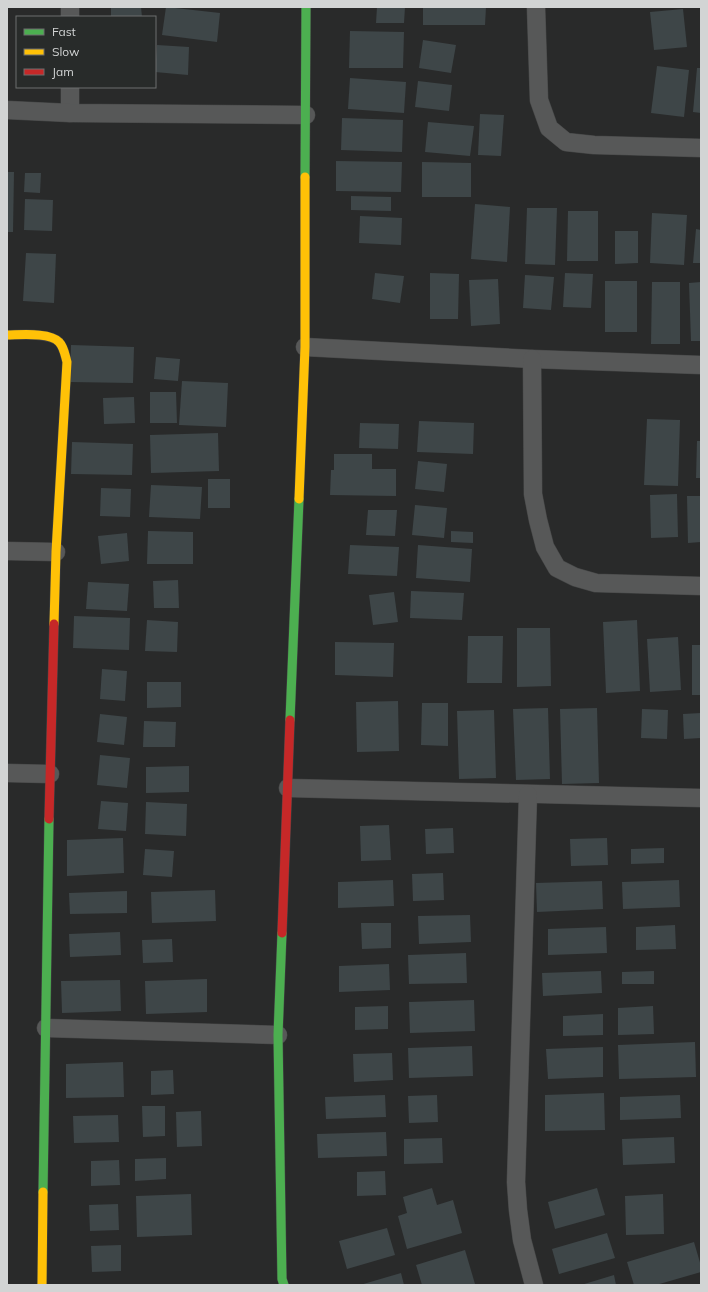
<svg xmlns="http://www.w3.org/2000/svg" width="708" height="1292" font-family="Mulish,sans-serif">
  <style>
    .building { fill: #3e4648 }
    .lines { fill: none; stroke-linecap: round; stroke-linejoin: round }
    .street-casing { stroke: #444545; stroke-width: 19 }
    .fast-casing { stroke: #444545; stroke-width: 10 }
    .slow-casing { stroke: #444545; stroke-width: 10 }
    .jam-casing { stroke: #444545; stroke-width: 10 }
    .street { stroke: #575858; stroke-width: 18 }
    .fast { stroke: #4caf50; stroke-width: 9 }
    .slow { stroke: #ffc107; stroke-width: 9 }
    .jam { stroke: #c62828; stroke-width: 9 }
  </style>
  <rect width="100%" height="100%" fill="#292a2a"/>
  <g class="building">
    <polygon points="111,7 141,7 142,17 111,17"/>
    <polygon points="166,7 220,13 217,42 162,35"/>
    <polygon points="377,7 405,7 404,23 376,23"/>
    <polygon points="423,7 486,7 485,25 423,25"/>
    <polygon points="683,9 687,47 654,50 650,12"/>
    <polygon points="350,31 404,32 403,68 349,68"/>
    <polygon points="423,40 456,45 451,73 419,68"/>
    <polygon points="157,45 189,47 188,75 155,72"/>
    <polygon points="657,66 689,70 684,117 651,113"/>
    <polygon points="697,68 701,68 701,113 693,112"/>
    <polygon points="350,78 406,82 404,113 348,109"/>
    <polygon points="418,81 452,85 449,111 415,107"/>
    <polygon points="480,114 504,115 501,156 478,155"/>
    <polygon points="342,118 403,120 402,152 341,150"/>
    <polygon points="428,122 474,126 470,156 425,152"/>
    <polygon points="336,161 402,162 401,192 336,191"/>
    <polygon points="422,162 471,163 471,197 422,197"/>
    <polygon points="7,172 14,172 13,232 7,232"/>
    <polygon points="25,173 41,173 40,193 24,192"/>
    <polygon points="351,196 391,197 391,211 351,210"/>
    <polygon points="25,199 53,200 52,231 24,230"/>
    <polygon points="475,204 510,207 507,262 471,259"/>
    <polygon points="527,208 557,208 555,265 525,264"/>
    <polygon points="568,211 598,211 598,261 567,261"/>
    <polygon points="652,213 687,215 684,265 650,263"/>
    <polygon points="360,216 402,218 401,245 359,243"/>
    <polygon points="696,229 701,230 701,263 693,263"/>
    <polygon points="615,231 638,231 638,263 615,264"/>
    <polygon points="26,253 56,254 54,303 23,301"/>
    <polygon points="375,273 404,276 400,303 372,299"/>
    <polygon points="430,273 459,274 458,319 430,319"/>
    <polygon points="565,273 593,274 591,308 563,307"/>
    <polygon points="525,275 554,277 551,310 523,308"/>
    <polygon points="498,279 500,324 471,326 469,280"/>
    <rect x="605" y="281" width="32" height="51"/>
    <polygon points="652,282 680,282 680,344 651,344"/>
    <polygon points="701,282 701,341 691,341 689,283"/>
    <polygon points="71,345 134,347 133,383 70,382"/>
    <polygon points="156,357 180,359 178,381 154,379"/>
    <polygon points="182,381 228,383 226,427 179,425"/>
    <polygon points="150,392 176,392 177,423 150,423"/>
    <polygon points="134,397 135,423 104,424 103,398"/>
    <polygon points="647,419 680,420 678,486 644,485"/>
    <polygon points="419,421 474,423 473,454 417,452"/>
    <polygon points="360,423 399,424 398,449 359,448"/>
    <polygon points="218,433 219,471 151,473 150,435"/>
    <polygon points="697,441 701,441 701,478 696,478"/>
    <polygon points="72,442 133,444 132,475 71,474"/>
    <polygon points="334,454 372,454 372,469 396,469 396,496 330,495 331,470 334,470"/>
    <polygon points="418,461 447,464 444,492 415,489"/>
    <rect x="208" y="479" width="22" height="29"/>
    <polygon points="151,485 202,487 200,519 149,517"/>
    <polygon points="101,488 131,489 130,517 100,516"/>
    <polygon points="677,494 678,537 651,538 650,495"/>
    <polygon points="687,496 701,496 701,542 688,543"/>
    <polygon points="415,505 447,508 444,538 412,535"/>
    <polygon points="368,510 397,510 395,536 366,535"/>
    <polygon points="148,531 193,532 193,564 147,564"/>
    <polygon points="451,531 473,532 473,543 451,542"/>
    <polygon points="127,533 129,561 101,564 98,536"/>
    <polygon points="350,545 399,547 397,576 348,574"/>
    <polygon points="418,545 472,549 470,582 416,578"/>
    <polygon points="178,580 179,608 154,608 153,581"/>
    <polygon points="88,582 129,584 127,611 86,609"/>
    <polygon points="411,591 464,593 462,620 410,618"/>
    <polygon points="394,592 398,622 373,625 369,595"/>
    <polygon points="74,616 130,618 129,650 73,648"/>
    <polygon points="147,620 178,622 177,652 145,651"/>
    <polygon points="637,620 640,691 606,693 603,622"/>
    <polygon points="517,628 550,628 551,686 517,687"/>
    <polygon points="468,636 503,636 502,683 467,683"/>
    <polygon points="678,637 681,690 650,692 647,639"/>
    <polygon points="335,642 394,643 393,677 335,675"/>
    <rect x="692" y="645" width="9" height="50"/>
    <polygon points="102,669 127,671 125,701 100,699"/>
    <polygon points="147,682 181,682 181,707 147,708"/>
    <polygon points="398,701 399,751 357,752 356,702"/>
    <polygon points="422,703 448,703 448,746 421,745"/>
    <polygon points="548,708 550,779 516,780 513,709"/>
    <polygon points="597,708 599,783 562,784 560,709"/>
    <polygon points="642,709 668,710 667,739 641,738"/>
    <polygon points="494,710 496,778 459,779 457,711"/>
    <polygon points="701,713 701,738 684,739 683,714"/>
    <polygon points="100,714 127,717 124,745 97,742"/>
    <polygon points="144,721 176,722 175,747 143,747"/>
    <polygon points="100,755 130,758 127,788 97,785"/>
    <polygon points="189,766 189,792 146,793 146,767"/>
    <polygon points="101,801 128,803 126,831 98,829"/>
    <polygon points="146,802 187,804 186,836 145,834"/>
    <polygon points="389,825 391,860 361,861 360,826"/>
    <polygon points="453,828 454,853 426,854 425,829"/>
    <polygon points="123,838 124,873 67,876 67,840"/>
    <polygon points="607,838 608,865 571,866 570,839"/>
    <polygon points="664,848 664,863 631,864 631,849"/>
    <polygon points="145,849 174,851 172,877 143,875"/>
    <polygon points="443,873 444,900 413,901 412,874"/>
    <polygon points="393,880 394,906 338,908 338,882"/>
    <polygon points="679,880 680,907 623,909 622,882"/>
    <polygon points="602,881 603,909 537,912 536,883"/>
    <polygon points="215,890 216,921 152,923 151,892"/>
    <polygon points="127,891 127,913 70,914 69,893"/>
    <polygon points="470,915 471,942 419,944 418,916"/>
    <polygon points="361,923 391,923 391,948 362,949"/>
    <polygon points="675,925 676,949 636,950 636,927"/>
    <polygon points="606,927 607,953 548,955 548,929"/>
    <polygon points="120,932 121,955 70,957 69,934"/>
    <polygon points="172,939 173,962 143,963 142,940"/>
    <polygon points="466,953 467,983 409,984 408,955"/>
    <polygon points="389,964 390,990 339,992 339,966"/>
    <polygon points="601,971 602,993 543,996 542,973"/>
    <polygon points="654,971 654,984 622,984 622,972"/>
    <polygon points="207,979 207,1012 146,1014 145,981"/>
    <polygon points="120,980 121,1011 62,1013 61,981"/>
    <polygon points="474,1000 475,1031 410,1033 409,1002"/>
    <polygon points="388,1006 388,1029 355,1030 355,1007"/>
    <polygon points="653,1006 654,1034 618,1035 618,1008"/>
    <polygon points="603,1014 603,1035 563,1036 563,1016"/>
    <polygon points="695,1042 696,1077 619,1079 618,1045"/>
    <polygon points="472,1046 473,1076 409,1078 408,1048"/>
    <polygon points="603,1047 603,1077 548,1079 546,1049"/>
    <polygon points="392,1053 393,1080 354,1082 353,1054"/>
    <polygon points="123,1062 124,1097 66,1098 66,1064"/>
    <polygon points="173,1070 174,1094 151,1095 151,1071"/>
    <polygon points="604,1093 605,1130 545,1131 545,1095"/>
    <polygon points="385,1095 386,1117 326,1119 325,1097"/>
    <polygon points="437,1095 438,1122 409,1123 408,1096"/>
    <polygon points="680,1095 681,1118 620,1120 620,1097"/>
    <polygon points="142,1106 165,1106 165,1136 143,1137"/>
    <polygon points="201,1111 202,1146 177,1147 176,1112"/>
    <polygon points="118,1115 119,1142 74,1143 73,1116"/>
    <polygon points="386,1132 387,1156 318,1158 317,1134"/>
    <polygon points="674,1137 675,1163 623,1165 622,1139"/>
    <polygon points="442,1138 443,1163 404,1164 404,1139"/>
    <polygon points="166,1158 166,1179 135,1181 135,1159"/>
    <polygon points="119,1160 120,1185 91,1186 91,1161"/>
    <polygon points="385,1171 386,1195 357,1196 357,1172"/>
    <polygon points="432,1188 437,1205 453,1200 462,1233 407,1249 398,1216 407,1213 403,1197"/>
    <polygon points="597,1188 605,1215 555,1229 548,1202"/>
    <polygon points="191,1194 192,1235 137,1237 136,1196"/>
    <polygon points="663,1194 664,1234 626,1235 625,1196"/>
    <polygon points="118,1204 119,1230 90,1231 89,1205"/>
    <polygon points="387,1228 395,1255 347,1269 339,1241"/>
    <polygon points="607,1233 615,1258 559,1274 552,1249"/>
    <polygon points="694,1242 701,1266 701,1272 656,1285 634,1285 627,1262"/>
    <polygon points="121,1245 121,1271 92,1272 91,1246"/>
    <polygon points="465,1250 475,1284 470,1285 422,1285 416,1265"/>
    <polygon points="401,1273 404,1285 360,1285"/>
    <polygon points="614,1275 616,1285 581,1285"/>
  </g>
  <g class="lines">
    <defs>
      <g id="street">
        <polyline points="70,7 70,17"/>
        <polyline points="536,7 539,100 549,128 566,142 594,145 701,148"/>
        <polyline points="70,87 70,113"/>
        <polyline points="7,110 70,113 306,115"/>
        <polyline points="305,347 532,359 701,365"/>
        <polyline points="532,359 533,494 538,520 545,547 557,568 575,577 596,583 701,586"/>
        <polyline points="7,551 56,552"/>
        <polyline points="7,773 50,774"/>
        <polyline points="288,788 701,798"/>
        <polyline points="528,795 516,1182 518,1210 522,1240 534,1285"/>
        <polyline points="46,1028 278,1035"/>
      </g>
      <g id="fast">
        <polyline points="305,177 306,7"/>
        <polyline points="290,720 299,499"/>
        <polyline points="282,933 278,1035 282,1279 284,1285"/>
        <polyline points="43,1192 49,819"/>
      </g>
      <g id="slow">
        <path d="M7 335C20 335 50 332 59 342 64 347 65 355 67 362L56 552 54 624"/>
        <polyline points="299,499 305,347 305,177"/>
        <polyline points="42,1285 43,1192"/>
      </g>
      <g id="jam">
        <polyline points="49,819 54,624"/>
        <polyline points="282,933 290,720"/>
      </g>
    </defs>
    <use href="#street" class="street-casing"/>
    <use href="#fast" class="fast-casing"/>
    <use href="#slow" class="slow-casing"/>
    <use href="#jam" class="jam-casing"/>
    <use href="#street" class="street"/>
    <use href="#fast" class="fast"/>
    <use href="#slow" class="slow"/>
    <use href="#jam" class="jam"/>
  </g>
  <rect width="708" height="1292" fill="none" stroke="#d2d4d4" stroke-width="16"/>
  <rect x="16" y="16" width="140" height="72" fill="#282b2a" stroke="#6c6f6e"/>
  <rect x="24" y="29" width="20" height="6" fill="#4caf50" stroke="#6c6f6e"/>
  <text x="52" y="36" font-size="12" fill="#d2d4d4">Fast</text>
  <rect x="24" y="49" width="20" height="6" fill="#ffc107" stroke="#6c6f6e"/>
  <text x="52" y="56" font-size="12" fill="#d2d4d4">Slow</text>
  <rect x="24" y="69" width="20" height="6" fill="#c62828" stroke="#6c6f6e"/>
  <text x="52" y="76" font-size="12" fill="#d2d4d4">Jam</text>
</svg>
